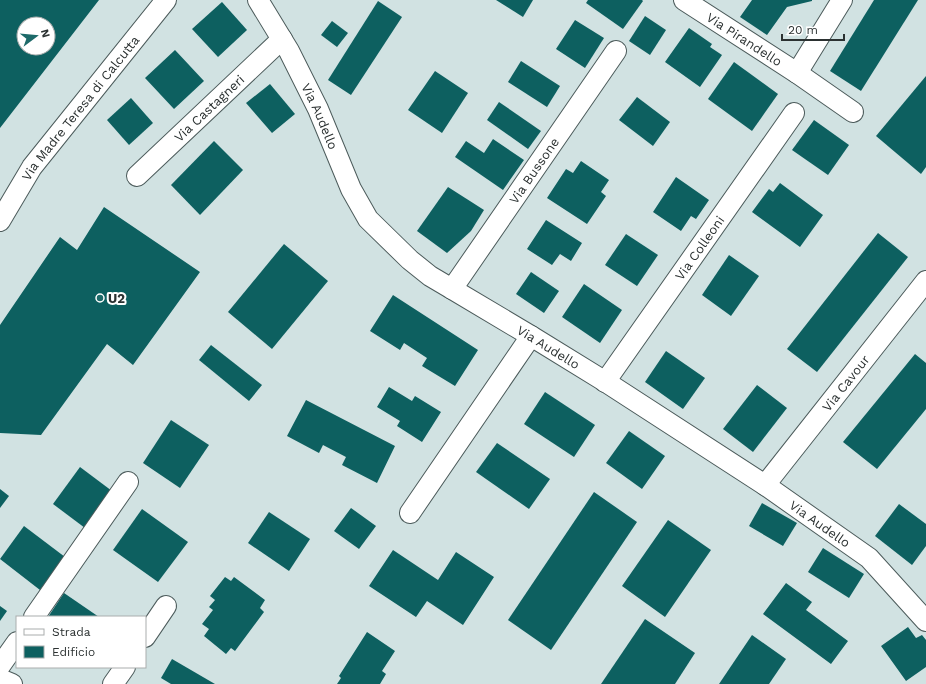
<svg xmlns="http://www.w3.org/2000/svg" width="926" height="684" font-family="'Work Sans',sans-serif">
  <style>
    .building { fill: #0d6060; fill-rule: evenodd }
    .lines { fill: none; stroke-linecap: round; stroke-linejoin: round }
    .street-casing { stroke: #4c5b5b; stroke-width: 22 }
    .street { stroke: #fff; stroke-width: 20 }
    .poi-dot { fill: #1d6a69; stroke: #fff; stroke-width: 1.5 }
    .labels { text-anchor: middle; stroke-width: 4; stroke-linejoin: round; paint-order: stroke }
    .street-label { font-size: 13px; fill: #2b3131; stroke: #fff }
    .poi-label { font-size: 13px; font-weight: bold; fill: #2b3131; stroke: #fff; text-anchor: start }
  </style>
  <rect width="100%" height="100%" fill="#d1e2e2"/>
  <g class="building">
    <path d="M0 0H99L0 128ZM24 24H48V48H24Z"/>
    <polygon points="496,0 533,0 523,17"/>
    <polygon points="588,0 642,0 643,1 623,29 586,3"/>
    <polygon points="752,0 812,0 812,1 787,7 767,35 740,17"/>
    <polygon points="874,0 918,0 861,91 830,71"/>
    <polygon points="378,1 402,17 351,95 328,80"/>
    <polygon points="222,2 247,30 218,57 192,29"/>
    <polygon points="645,16 666,30 650,55 629,41"/>
    <polygon points="575,20 604,38 585,68 556,49"/>
    <polygon points="332,21 348,33 337,47 321,35"/>
    <polygon points="689,28 712,44 710,47 722,55 700,87 665,62"/>
    <polygon points="175,50 204,81 174,109 145,78"/>
    <polygon points="521,61 560,86 547,107 508,82"/>
    <polygon points="734,62 778,94 752,131 708,99"/>
    <polygon points="435,71 468,93 442,133 408,110"/>
    <polygon points="926,76 926,167 921,174 876,136"/>
    <polygon points="270,84 295,114 272,133 246,103"/>
    <polygon points="637,97 670,122 653,146 619,120"/>
    <polygon points="131,98 153,123 129,145 107,120"/>
    <polygon points="499,102 541,131 528,149 487,120"/>
    <polygon points="814,120 849,145 828,175 792,150"/>
    <polygon points="493,139 524,160 503,190 455,157 466,141 484,153"/>
    <polygon points="214,141 243,170 200,215 171,185"/>
    <polygon points="581,161 609,180 601,192 606,196 587,224 547,198 566,169 573,173"/>
    <polygon points="676,177 709,200 696,219 691,216 681,231 653,212"/>
    <polygon points="780,183 823,215 800,247 752,212 769,189 773,192"/>
    <polygon points="448,187 484,210 471,231 447,253 417,231"/>
    <polygon points="104,207 200,272 133,365 107,344 41,435 0,433 0,325 60,237 77,250"/>
    <polygon points="546,220 582,243 571,261 560,254 552,265 527,249"/>
    <polygon points="878,233 908,257 817,372 787,349"/>
    <polygon points="626,234 658,255 637,286 605,265"/>
    <polygon points="284,244 328,281 272,349 228,312"/>
    <polygon points="729,255 759,276 731,316 702,295"/>
    <polygon points="531,272 559,291 544,313 516,294"/>
    <polygon points="584,284 622,310 600,343 562,317"/>
    <polygon points="393,295 478,350 455,386 422,366 427,358 404,343 400,350 370,331"/>
    <polygon points="211,345 262,385 249,401 199,360"/>
    <polygon points="666,351 705,378 683,409 645,382"/>
    <polygon points="915,354 926,363 926,409 877,469 843,442"/>
    <polygon points="757,385 787,408 753,452 723,429"/>
    <polygon points="389,387 412,401 415,396 441,412 422,442 397,426 400,421 377,407"/>
    <polygon points="545,392 595,425 574,457 524,424"/>
    <polygon points="306,400 395,446 377,483 342,465 346,457 323,445 319,453 287,436"/>
    <polygon points="171,420 209,445 180,488 143,463"/>
    <polygon points="629,431 665,456 642,489 606,463"/>
    <polygon points="497,443 550,479 529,509 476,472"/>
    <polygon points="80,467 112,491 85,528 53,504"/>
    <polygon points="0,489 9,496 0,508"/>
    <polygon points="594,492 637,522 551,650 508,620"/>
    <polygon points="762,503 797,523 783,546 749,526"/>
    <polygon points="899,504 926,524 926,546 912,565 875,536"/>
    <polygon points="351,508 376,526 359,549 334,531"/>
    <polygon points="142,509 188,542 158,582 113,550"/>
    <polygon points="269,512 310,539 289,571 248,543"/>
    <polygon points="668,520 711,550 665,617 622,586"/>
    <polygon points="24,526 65,557 40,590 0,559"/>
    <polygon points="823,548 864,574 849,598 808,572"/>
    <polygon points="393,550 438,580 456,552 494,577 463,625 427,601 416,617 369,586"/>
    <polygon points="225,577 231,581 234,577 265,600 260,608 264,612 235,651 231,648 226,654 204,636 209,629 202,624 213,610 209,607 215,600 210,596"/>
    <polygon points="786,583 812,602 806,610 848,641 831,664 763,614"/>
    <polygon points="64,593 99,617 48,617"/>
    <polygon points="0,606 7,611 0,621"/>
    <polygon points="645,619 695,653 675,684 601,684"/>
    <polygon points="908,627 916,638 922,635 926,640 926,667 906,681 881,646"/>
    <polygon points="367,632 395,651 382,671 386,674 380,684 337,684 341,678 339,676"/>
    <polygon points="752,635 786,659 769,684 719,684"/>
    <polygon points="172,659 215,684 171,684 161,678"/>
  </g>
  <g class="lines">
    <defs>
      <g id="street">
        <path id="s1" d="M258 0 289 51 318 109 351 189 368 219 410 260 430 276 452 289 531 336 609 384 765 485 869 558 926 621"/>
        <path id="s2" d="M684 0 797 73 842 0"/>
        <polyline points="797,73 853,112"/>
        <path id="s3" d="M137 176 282 39"/>
        <path id="s4" d="M0 221 32 167 166 0"/>
        <path id="s5" d="M452 289 616 51"/>
        <path id="s6" d="M605 382 794 113"/>
        <path id="s7" d="M765 485 926 281"/>
        <polyline points="410,513 531,336"/>
        <polyline points="34,617 128,482"/>
        <polyline points="145,637 166,606"/>
        <polyline points="0,666 17,642"/>
        <polyline points="0,679 12,684"/>
        <polyline points="113,684 125,667"/>
      </g>
    </defs>
    <use href="#street" class="street-casing"/>
    <use href="#street" class="street"/>
  </g>
  <circle class="poi-dot" cx="100" cy="298" r="4"/>
  <g class="labels">
    <g class="street-label">
      <text dy="5" stroke="none"><textPath href="#s2" startOffset="72">Via Pirandello</textPath></text>
      <text dy="5" stroke="none"><textPath href="#s4" startOffset="139">Via Madre Teresa di Calcutta</textPath></text>
      <text dy="5" stroke="none"><textPath href="#s3" startOffset="99">Via Castagneri</textPath></text>
      <text dy="5" stroke="none"><textPath href="#s1" startOffset="132">Via Audello</textPath></text>
      <text dy="5" stroke="none"><textPath href="#s5" startOffset="144">Via Bussone</textPath></text>
      <text dy="5" stroke="none"><textPath href="#s6" startOffset="164">Via Colleoni</textPath></text>
      <text dy="5" stroke="none"><textPath href="#s1" startOffset="468">Via Audello</textPath></text>
      <text dy="5" stroke="none"><textPath href="#s7" startOffset="130">Via Cavour</textPath></text>
      <text dy="5" stroke="none"><textPath href="#s1" startOffset="792">Via Audello</textPath></text>
    </g>
    <g class="poi-label">
      <text x="108" y="303">U2</text>
    </g>
  </g>
  <rect x="16" y="616" width="130" height="52" fill="#ffffff" stroke="#aaadad"/>
  <rect x="24" y="629" width="20" height="6" fill="#ffffff" stroke="#aaadad"/>
  <text x="52" y="636" font-size="12" fill="#2b3131">Strada</text>
  <rect x="24" y="646" width="20" height="12" fill="#0d6060" stroke="#aaadad"/>
  <text x="52" y="656" font-size="12" fill="#2b3131">Edificio</text>
  <g transform="translate(36 36) rotate(74)"><circle r="19" fill="#ffffff" stroke="#aaadad"/>
  <path d="M0-3L7 15L0 10L-7 15Z" fill="#1d6a69"/>
  <text y="-6" font-size="11" font-weight="bold" text-anchor="middle" fill="#2b3131">N</text>
  </g>
  <path d="M782 34v6h62v-6" fill="none" stroke="#2b3131" stroke-width="2"/>
  <text x="788" y="34" font-size="12" fill="#2b3131" stroke="#ffffff" stroke-width="3" paint-order="stroke">20 m</text>
</svg>
